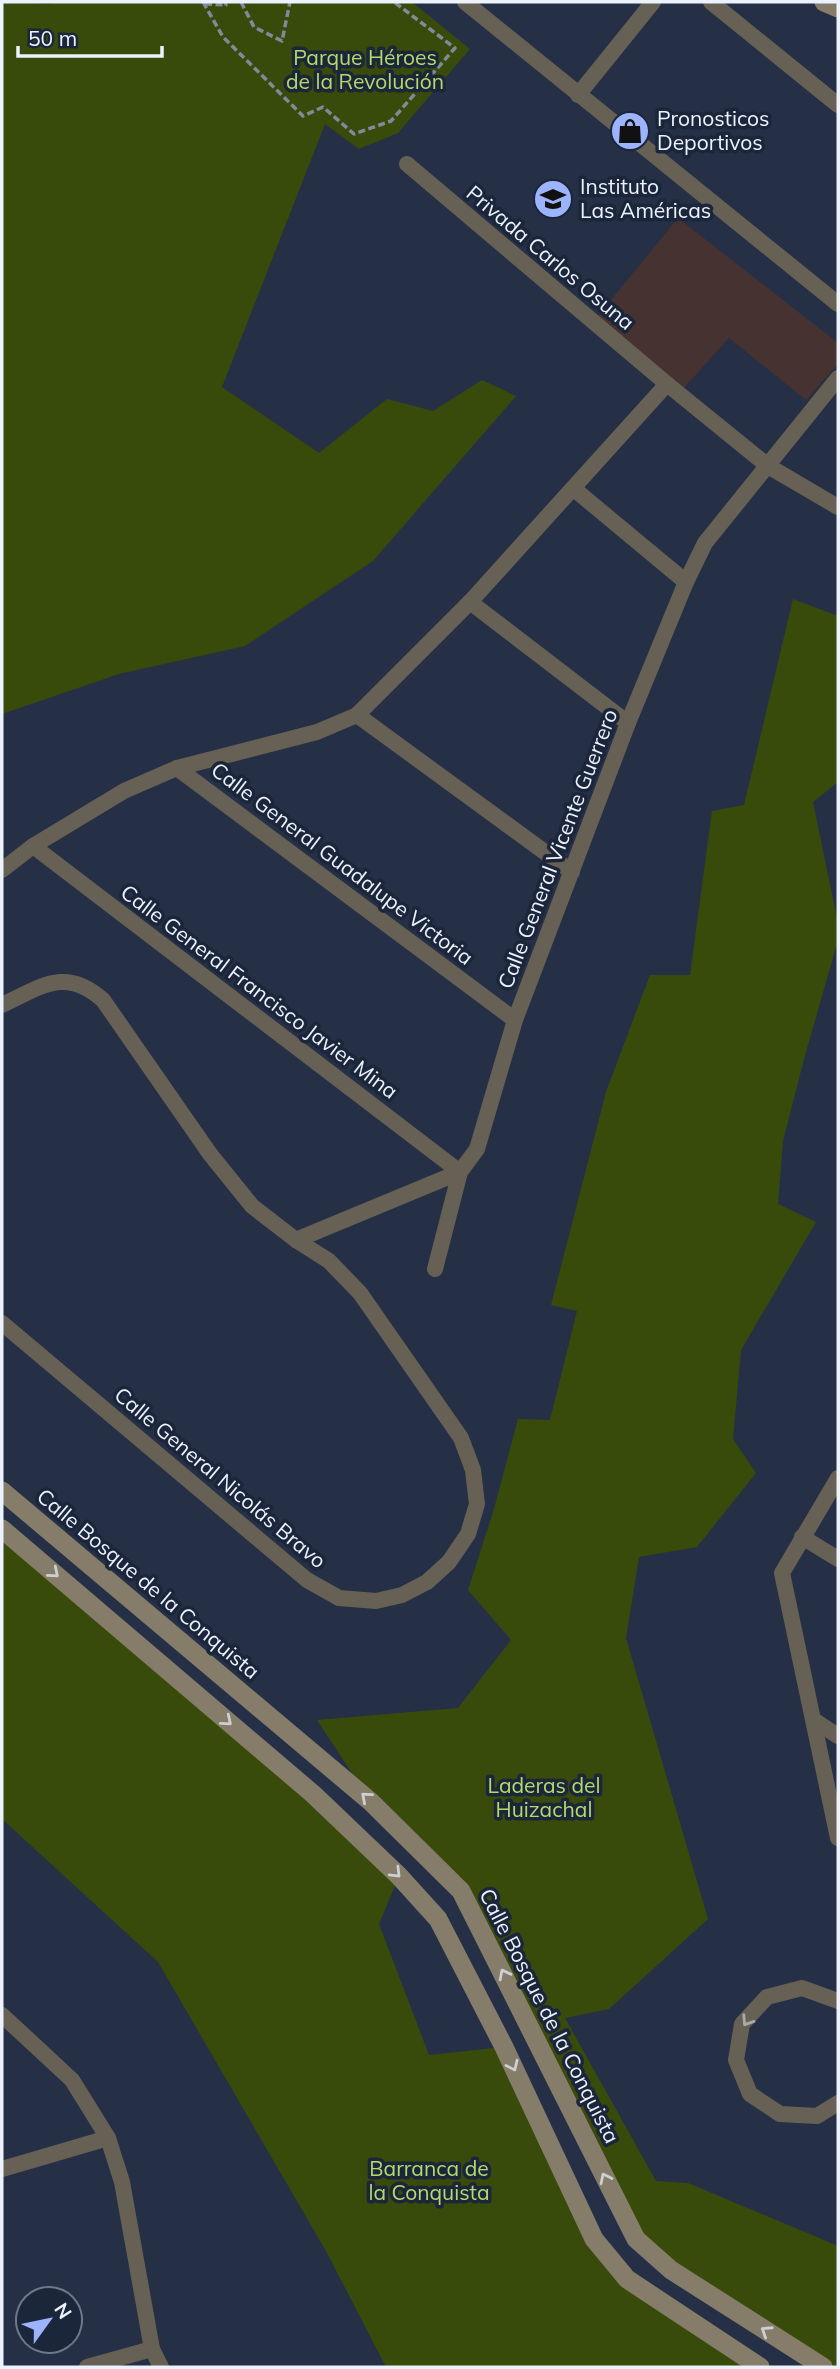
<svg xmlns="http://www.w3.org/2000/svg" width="840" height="2369" font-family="Mulish,sans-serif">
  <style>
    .commercial { fill: #463230 }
    .green { fill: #394b0a }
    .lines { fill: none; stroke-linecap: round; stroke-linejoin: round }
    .path { stroke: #818a9b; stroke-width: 3.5; stroke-dasharray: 7 3.5; stroke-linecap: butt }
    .minor { stroke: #676155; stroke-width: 16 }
    .secondary { stroke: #857c6a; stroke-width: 19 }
    .oneway { stroke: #cdcfd2 }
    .oneway2 { stroke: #aaa }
    .labels { text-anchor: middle; stroke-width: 7; stroke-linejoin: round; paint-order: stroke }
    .park-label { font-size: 21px; fill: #b5d96b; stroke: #1c263b }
    .poi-label { font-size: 21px; fill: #ecf2fe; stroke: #1c263b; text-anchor: start }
    .street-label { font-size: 21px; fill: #ecf2fe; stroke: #1c263b }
  </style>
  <rect width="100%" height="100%" fill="#253046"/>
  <polygon class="commercial" points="678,218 838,343 838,364 806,400 729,338 683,389 597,317"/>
  <g class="green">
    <polygon points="2,2 51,4 52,2 412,2 470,49 398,133 359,149 325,124 222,387 319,453 387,399 433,411 482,380 516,396 373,561 245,646 119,674 2,714"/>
    <polygon points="793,599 838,616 838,782 813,802 838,923 838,940 804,1059 783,1141 778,1204 816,1222 741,1350 733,1439 756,1473 697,1547 639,1557 626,1638 708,1919 609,2009 565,2018 656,2181 688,2183 838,2246 838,2367 827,2367 636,2239 461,1891 371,1802 317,1720 458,1708 511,1640 468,1590 494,1509 518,1419 550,1420 577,1311 551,1305 606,1092 650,975 690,975 712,811 744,805"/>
    <polygon points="2,1528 399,1876 379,1924 429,2055 504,2047 592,2235 627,2279 760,2367 386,2367 326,2251 158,1962 2,1819"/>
  </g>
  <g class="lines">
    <g class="path">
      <polyline points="203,2 223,37 303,116 323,107 354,134 391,121 455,48 394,2"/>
      <polyline points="241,2 254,27 282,41 290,2"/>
      <polyline points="205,4 226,5 225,2"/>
    </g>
    <g class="minor">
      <polyline points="465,2 838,304"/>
      <polyline points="711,2 838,105"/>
      <polyline points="578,95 653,2"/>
      <polyline points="407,164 667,384 768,466 838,507"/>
      <polyline points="574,489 686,582"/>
      <polyline points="470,602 628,723"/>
      <polyline points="357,715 572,872"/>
      <polyline points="177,768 515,1020"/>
      <polyline points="33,846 460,1172 296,1240"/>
      <polyline points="2,870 33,846 124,791 177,768 317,732 357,715 470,602 667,384"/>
      <path d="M2 1005C41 987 65 966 103 1000L210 1154 252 1206 296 1240 329 1261 360 1293 461 1438 473 1470 477 1504 468 1534 449 1562 427 1582 402 1595 376 1601 339 1598 307 1580 2 1323"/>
      <polyline points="435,1269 460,1172 477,1149 515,1020 628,723 686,582 705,543 838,378"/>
      <polyline points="838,1478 782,1573 838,1838"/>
      <polyline points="802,1537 838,1559"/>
      <polyline points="815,1721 838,1736"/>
      <polyline points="838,2001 802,1988 767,1997 742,2024 736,2060 750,2094 780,2114 817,2116 838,2103"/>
      <polyline points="2,2015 72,2080 108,2138 122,2182 152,2349 161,2367"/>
      <polyline points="2,2169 108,2138"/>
      <polyline points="87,2367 152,2349"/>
    </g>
    <g class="secondary">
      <polyline points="824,2 838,8"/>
      <polyline points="2,1491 371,1802 461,1891 636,2239 671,2270 823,2367"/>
      <polyline points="2,1529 313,1794 399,1876 438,1919 504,2047 594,2239 627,2279 760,2367"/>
    </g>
  </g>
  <defs><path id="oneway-chevron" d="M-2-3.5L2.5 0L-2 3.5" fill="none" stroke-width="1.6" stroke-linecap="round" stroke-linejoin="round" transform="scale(1.75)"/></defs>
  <g class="oneway">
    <use href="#oneway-chevron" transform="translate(54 1573) rotate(40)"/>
    <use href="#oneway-chevron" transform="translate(227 1721) rotate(40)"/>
    <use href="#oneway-chevron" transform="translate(366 1797) rotate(-139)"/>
    <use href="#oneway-chevron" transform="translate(396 1873) rotate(45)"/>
    <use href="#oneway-chevron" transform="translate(504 1974) rotate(-117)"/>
    <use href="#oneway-chevron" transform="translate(513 2066) rotate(65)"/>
    <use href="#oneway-chevron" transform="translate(605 2178) rotate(-116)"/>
    <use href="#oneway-chevron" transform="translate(766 2331) rotate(-147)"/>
  </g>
  <use class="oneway2" href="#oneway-chevron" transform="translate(747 2021) rotate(123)"/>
  <defs>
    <symbol id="shop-disc" viewBox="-11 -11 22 22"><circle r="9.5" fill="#9cb4fd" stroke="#1c263b"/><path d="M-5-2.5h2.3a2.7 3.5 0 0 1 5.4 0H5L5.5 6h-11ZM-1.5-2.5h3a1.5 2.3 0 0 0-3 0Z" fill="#111"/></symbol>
    <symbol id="school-disc" viewBox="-11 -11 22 22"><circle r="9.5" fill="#9cb4fd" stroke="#1c263b"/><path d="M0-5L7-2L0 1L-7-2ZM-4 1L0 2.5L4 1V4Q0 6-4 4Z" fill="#111"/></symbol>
  </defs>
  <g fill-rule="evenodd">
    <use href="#shop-disc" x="608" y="109" width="44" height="44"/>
    <use href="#school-disc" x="531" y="177" width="44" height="44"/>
  </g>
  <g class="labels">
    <g class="park-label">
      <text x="365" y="65">Parque Héroes<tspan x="365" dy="24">de la Revolución</tspan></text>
      <text x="544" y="1793">Laderas del<tspan x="544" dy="24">Huizachal</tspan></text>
      <text x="429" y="2176">Barranca de<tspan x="429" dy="24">la Conquista</tspan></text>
    </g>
    <g class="poi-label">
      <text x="657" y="126">Pronosticos<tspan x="657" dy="24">Deportivos</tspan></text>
      <text x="580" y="194">Instituto<tspan x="580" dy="24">Las Américas</tspan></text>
    </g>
    <g class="street-label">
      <text transform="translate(550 258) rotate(40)" y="7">Privada Carlos Osuna</text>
      <text transform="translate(558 849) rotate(-69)" y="7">Calle General Vicente Guerrero</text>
      <text transform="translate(342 864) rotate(37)" y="7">Calle General Guadalupe Victoria</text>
      <text transform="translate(259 992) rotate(37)" y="7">Calle General Francisco Javier Mina</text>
      <text transform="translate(220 1478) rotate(40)" y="7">Calle General Nicolás Bravo</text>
      <text transform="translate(148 1584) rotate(40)" y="7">Calle Bosque de la Conquista</text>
      <text transform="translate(549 2016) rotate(63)" y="7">Calle Bosque de la Conquista</text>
    </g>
  </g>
  <rect width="840" height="2369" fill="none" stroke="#ecf2fe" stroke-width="7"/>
  <g transform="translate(49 2320) rotate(57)"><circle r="33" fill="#1c263b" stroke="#6f7889" stroke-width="2"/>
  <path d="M0-5L12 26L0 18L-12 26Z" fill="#9cb4fd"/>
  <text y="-10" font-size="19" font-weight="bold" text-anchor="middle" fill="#ecf2fe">N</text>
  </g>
  <path d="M18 46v10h144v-10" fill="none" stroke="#ecf2fe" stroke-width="3.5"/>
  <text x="28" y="46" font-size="21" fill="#ecf2fe" stroke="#1c263b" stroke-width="5" paint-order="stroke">50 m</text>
</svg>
